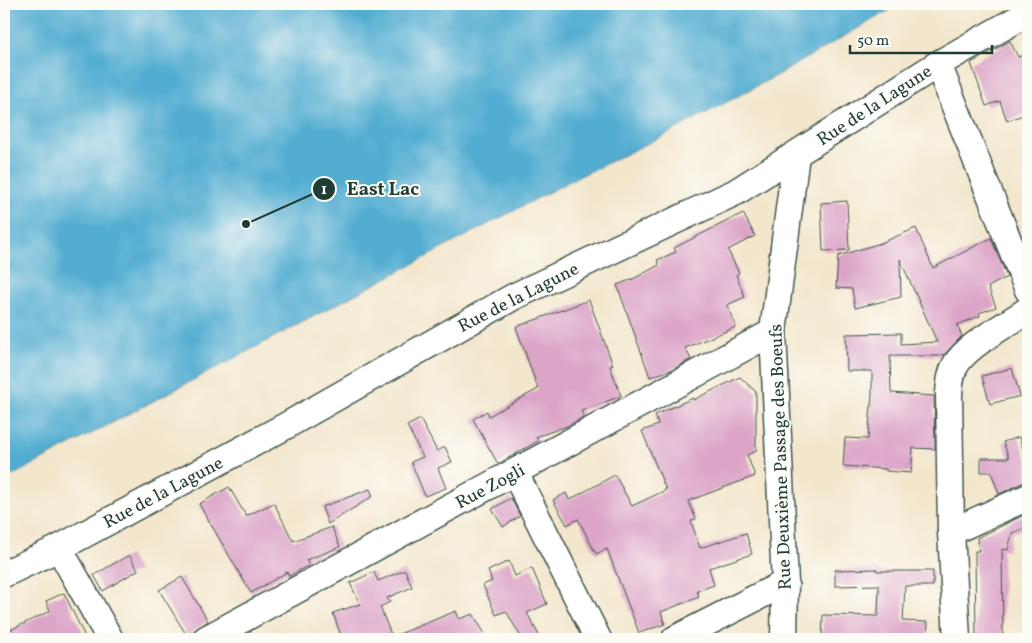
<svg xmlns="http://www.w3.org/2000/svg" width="1032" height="643" font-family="Vollkorn,serif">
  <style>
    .water { fill: #53add1; stroke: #397582 }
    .building { fill: #dca4c7 }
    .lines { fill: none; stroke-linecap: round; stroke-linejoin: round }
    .minor-casing { stroke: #3f564b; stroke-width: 29 }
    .minor { stroke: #fff; stroke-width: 26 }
    .labels { text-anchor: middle; stroke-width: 4; stroke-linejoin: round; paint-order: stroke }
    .street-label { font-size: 18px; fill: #1f3d34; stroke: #fdfcf7 }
    .leader { fill: none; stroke: #1f3d34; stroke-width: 2 }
    .callout-dot { fill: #1f3d34; stroke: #fdfcf7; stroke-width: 2 }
    .mark-label { font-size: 15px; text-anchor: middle; font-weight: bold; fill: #fff }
    .callout-label { font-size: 19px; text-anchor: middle; font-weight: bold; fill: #1f3d34; stroke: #fdfcf7; stroke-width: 4; stroke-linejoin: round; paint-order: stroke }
  </style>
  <rect width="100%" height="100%" fill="#fdfcf7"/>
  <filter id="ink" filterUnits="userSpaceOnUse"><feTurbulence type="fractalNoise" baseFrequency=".02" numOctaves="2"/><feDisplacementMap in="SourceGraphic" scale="10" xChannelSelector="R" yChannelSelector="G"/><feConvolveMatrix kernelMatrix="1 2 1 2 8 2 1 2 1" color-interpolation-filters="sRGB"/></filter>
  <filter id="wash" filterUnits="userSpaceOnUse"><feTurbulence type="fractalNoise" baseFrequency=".0096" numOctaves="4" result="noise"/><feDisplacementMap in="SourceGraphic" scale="20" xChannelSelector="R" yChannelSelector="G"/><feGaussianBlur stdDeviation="1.12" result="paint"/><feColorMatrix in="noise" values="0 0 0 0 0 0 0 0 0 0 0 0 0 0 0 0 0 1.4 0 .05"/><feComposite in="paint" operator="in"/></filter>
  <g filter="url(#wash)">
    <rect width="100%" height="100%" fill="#f3e6cc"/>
    <polygon class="water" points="4,4 900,4 774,77 663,136 570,181 4,480"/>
    <g id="blocks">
      <g class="building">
        <polygon points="1010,41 1018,57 1028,53 1028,113 1007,121 1000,101 986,106 971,63"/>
        <polygon points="847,201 849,250 823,251 821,203"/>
        <polygon points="743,213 755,236 728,250 739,273 736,275 745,297 727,305 736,327 685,348 691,359 674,369 650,377 617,285 635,278 659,265 657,260 676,252 674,248"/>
        <polygon points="916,228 933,268 991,238 1007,277 988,287 996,307 979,313 980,316 957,325 962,336 945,354 939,356 890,356 891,393 934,396 935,449 913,448 911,473 886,471 886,469 843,466 845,438 868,439 872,394 872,371 847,371 846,334 901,333 901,344 937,342 900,259 901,297 855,308 852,289 836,288 838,256 881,243"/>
        <polygon points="589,300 613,365 610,366 621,396 581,411 584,417 567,426 536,437 538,441 498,464 473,419 487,411 489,416 538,389 516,327"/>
        <polygon points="1012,368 1020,396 990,404 982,376"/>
        <polygon points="740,377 756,392 756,451 747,455 755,476 688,501 696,519 691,521 700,548 746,533 752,554 709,568 714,585 697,591 699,597 661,612 665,624 639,633 607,549 596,554 578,519 567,525 553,500 566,493 569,500 615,475 632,506 666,490 642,431 658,425 655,415 693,398 693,400"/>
        <polygon points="420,419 437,451 445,447 452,462 438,468 446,488 425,496 411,462 423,457 407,426"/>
        <polygon points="1019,437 1026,458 1028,458 1028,482 1022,483 999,494 991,472 981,472 981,458 1009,458 1003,442"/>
        <polygon points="229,487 246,516 274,503 293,541 332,527 340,547 306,560 309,565 289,576 287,572 251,593 199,504"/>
        <polygon points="370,489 373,496 328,524 322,507"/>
        <polygon points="511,498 520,516 503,527 492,509"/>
        <polygon points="1028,513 1028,527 1012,533 1008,550 1002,549 1003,639 976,639 975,551 979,551 977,538"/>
        <polygon points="129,555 138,570 103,591 94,575"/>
        <polygon points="509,561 515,576 532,568 547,604 527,613 541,639 522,639 506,611 496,615 483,585 492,581 488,571"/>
        <polygon points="877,569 877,571 933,571 933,586 905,586 903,621 928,622 927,639 822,639 823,615 878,616 879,585 835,586 835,570"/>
        <polygon points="405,570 412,587 387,598 390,602 380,607 392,637 456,611 459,619 473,614 488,639 342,639 333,613 360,604 350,583 374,572 378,581"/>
        <polygon points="182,577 208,621 194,631 191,638 189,639 159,590"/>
        <polygon points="64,593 86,639 4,639 4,633 50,611 46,601"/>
      </g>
    </g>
  </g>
  <g filter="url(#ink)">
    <use href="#blocks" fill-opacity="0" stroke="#3f564b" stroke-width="1"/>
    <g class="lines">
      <defs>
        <g id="minor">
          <polyline points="938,64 1028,290"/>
          <polyline points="515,473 598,639"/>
          <polyline points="951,532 1028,497"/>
          <polyline points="59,548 110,639"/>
          <polyline points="4,574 59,548 282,428 513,297 736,192 938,64 1028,13"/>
          <polyline points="206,639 773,332"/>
          <polyline points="675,639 785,583"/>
          <polyline points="784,639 785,583 773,332 796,155"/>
          <path d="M957 639 951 532 949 393C950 382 951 369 959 360 974 341 1008 324 1028 310"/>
        </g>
      </defs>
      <use href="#minor" class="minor-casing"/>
      <use href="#minor" class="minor"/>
    </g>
  </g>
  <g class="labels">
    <g class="street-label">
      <text transform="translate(874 105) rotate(-33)" y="6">Rue de la Lagune</text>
      <text transform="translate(518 297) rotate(-27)" y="6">Rue de la Lagune</text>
      <text transform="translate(780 457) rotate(-92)" y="6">Rue Deuxième Passage des Boeufs</text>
      <text transform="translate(490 486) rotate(-28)" y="6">Rue Zogli</text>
      <text transform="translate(163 492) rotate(-28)" y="6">Rue de la Lagune</text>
    </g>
  </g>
  <path class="leader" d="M246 224L324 189"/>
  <g class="callout-dot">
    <circle cx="246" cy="224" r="5"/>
    <circle cx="324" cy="189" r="12"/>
  </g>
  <g class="mark-label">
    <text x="324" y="194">1</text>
  </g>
  <g class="callout-label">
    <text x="383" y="195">East Lac</text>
  </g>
  <rect width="1032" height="643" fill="none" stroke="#fdfcf7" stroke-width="20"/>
  <path d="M850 45v8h142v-8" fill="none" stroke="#1f3d34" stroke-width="2.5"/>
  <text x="857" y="45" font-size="15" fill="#1f3d34" stroke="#fdfcf7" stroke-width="4" paint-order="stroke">50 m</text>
</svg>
